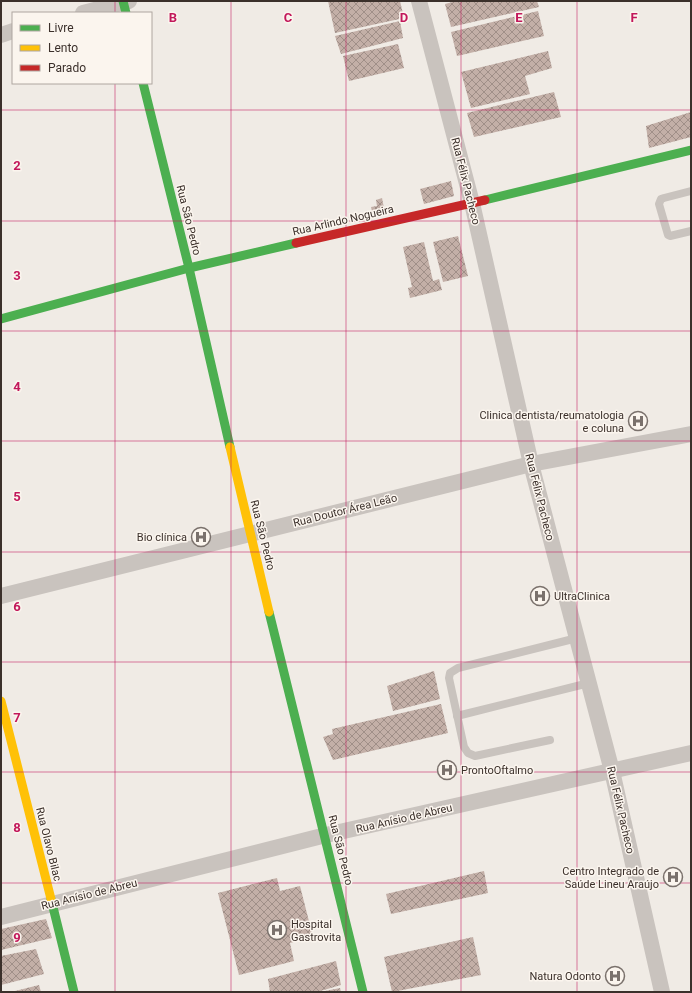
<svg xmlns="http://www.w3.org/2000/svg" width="692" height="993" font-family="Roboto,sans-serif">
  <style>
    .building { fill: url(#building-cross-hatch) }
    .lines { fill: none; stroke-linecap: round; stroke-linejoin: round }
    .lane { stroke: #c9c3be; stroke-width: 8 }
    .street { stroke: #c9c3be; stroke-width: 16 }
    .fast { stroke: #4caf50; stroke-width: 9 }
    .slow { stroke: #ffc107; stroke-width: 9 }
    .jam { stroke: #c62828; stroke-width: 9 }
    .grid { fill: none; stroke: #c2185b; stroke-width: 1; stroke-opacity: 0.55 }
    .labels { text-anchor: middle; stroke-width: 3; stroke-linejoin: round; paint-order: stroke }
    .street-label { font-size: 11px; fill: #3b302b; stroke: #fbf5ee }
    .poi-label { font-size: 11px; fill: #3b302b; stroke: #fbf5ee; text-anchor: end }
    .grid-label { font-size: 13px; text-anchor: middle; font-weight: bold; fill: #c2185b; stroke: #fbf5ee; stroke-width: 3; stroke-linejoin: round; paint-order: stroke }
  </style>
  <defs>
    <pattern id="building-cross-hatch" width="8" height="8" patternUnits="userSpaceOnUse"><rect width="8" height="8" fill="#c3afa7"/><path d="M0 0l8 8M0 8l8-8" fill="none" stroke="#a08f88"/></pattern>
  </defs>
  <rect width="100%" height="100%" fill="#f0ebe5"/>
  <g class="building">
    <polygon points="328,1 400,1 404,18 335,33"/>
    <polygon points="456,1 537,1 539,7 451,27 445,4"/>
    <polygon points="538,11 544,36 457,56 451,32"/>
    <polygon points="400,21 403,38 341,54 335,36"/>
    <polygon points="398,44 404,68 349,81 343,56"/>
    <polygon points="548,51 552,68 525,76 530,94 471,108 461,72"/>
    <polygon points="554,92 561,117 474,137 467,113"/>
    <polygon points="691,112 691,137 649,148 646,126"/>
    <polygon points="451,181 454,196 424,204 420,189"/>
    <polygon points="382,198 385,213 373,216 371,207 377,206 376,200"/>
    <polygon points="458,236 468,276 443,282 433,242"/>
    <polygon points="424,242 433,281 439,279 442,290 410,298 408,288 412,287 403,247"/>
    <polygon points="434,671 440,699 393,711 387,686"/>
    <polygon points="441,704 448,733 333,760 323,737 333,734 332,729"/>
    <polygon points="484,871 488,893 391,914 386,894"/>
    <polygon points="277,878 280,891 300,886 313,937 290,943 294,961 239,975 218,893"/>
    <polygon points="46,919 52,938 1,950 1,929"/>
    <polygon points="473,937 481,975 392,992 384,957"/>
    <polygon points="36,949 44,974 1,985 1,956"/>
    <polygon points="336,961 341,985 317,992 270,992 268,979"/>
    <polygon points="39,985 41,992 15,992 15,991"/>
    <polygon points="340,988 341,992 325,992 325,991"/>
  </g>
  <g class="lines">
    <g class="lane">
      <polyline points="691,191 664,198 661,199 659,204 668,235 670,236 691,231"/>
      <polyline points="457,716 589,683"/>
      <polyline points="550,740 475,756 468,753 464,747 449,678 450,673 458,668 577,638"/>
    </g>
    <g class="street">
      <polyline points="419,1 472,203 531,464 612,771 662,992"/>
      <polyline points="83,13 129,1"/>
      <polyline points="1,35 13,31"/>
      <polyline points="1,596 531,464 691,434"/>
      <polyline points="1,917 326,835 691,753"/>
    </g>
    <g class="fast">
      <polyline points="123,1 126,13"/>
      <polyline points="143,83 189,268 230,447"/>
      <polyline points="485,200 691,150"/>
      <polyline points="1,319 189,268 296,243"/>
      <polyline points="269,612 363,992"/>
      <polyline points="51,899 74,992"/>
    </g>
    <g class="slow">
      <polyline points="230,447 269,612"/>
      <polyline points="1,701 51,899"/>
    </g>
    <polyline class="jam" points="296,243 485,200"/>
  </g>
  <path class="grid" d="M115 1V13M231 1V992M346 1V992M461 1V992M577 1V992M115 83V992M1 110H691M1 221H691M1 331H691M1 441H691M1 552H691M1 662H691M1 772H691M1 883H691"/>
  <defs>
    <symbol id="hospital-ring" viewBox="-11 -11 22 22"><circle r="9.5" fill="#fbf5ee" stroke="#7a716c" stroke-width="1.5"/><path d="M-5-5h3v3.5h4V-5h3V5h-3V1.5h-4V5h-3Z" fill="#7a716c"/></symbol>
  </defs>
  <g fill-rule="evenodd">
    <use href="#hospital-ring" x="627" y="410" width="22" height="22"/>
    <use href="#hospital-ring" x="190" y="526" width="22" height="22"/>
    <use href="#hospital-ring" x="529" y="585" width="22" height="22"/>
    <use href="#hospital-ring" x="436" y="759" width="22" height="22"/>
    <use href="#hospital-ring" x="662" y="866" width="22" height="22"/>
    <use href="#hospital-ring" x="266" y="919" width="22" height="22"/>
    <use href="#hospital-ring" x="604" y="965" width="22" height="22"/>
  </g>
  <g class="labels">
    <g class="street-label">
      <text transform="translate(466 181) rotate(76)" y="4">Rua Félix Pacheco</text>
      <text transform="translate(189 220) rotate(76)" y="4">Rua São Pedro</text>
      <text transform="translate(343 220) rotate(-13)" y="4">Rua Arlindo Nogueira</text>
      <text transform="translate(540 497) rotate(76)" y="4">Rua Félix Pacheco</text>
      <text transform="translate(345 510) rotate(-14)" y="4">Rua Doutor Área Leão</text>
      <text transform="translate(263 535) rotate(76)" y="4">Rua São Pedro</text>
      <text transform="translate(621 810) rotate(77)" y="4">Rua Félix Pacheco</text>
      <text transform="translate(404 818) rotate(-13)" y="4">Rua Anísio de Abreu</text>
      <text transform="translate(49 844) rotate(76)" y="4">Rua Olavo Bilac</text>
      <text transform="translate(341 850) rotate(76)" y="4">Rua São Pedro</text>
      <text transform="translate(89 894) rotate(-14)" y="4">Rua Anísio de Abreu</text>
    </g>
    <g class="poi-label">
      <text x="624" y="419">Clinica dentista/reumatologia<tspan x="624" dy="13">e coluna</tspan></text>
      <text x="187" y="541">Bio clínica</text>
      <text x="554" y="600" text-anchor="start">UltraClinica</text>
      <text x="461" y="774" text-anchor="start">ProntoOftalmo</text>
      <text x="659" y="875">Centro Integrado de<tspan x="659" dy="13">Saúde Lineu Araújo</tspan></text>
      <text x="291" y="928" text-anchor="start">Hospital<tspan x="291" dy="13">Gastrovita</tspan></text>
      <text x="601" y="980">Natura Odonto</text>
    </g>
  </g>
  <g class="grid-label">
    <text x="173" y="22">B</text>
    <text x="288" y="22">C</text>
    <text x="404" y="22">D</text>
    <text x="519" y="22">E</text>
    <text x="634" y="22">F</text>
    <text x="17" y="170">2</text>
    <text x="17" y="280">3</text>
    <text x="17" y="391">4</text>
    <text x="17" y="501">5</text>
    <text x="17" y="611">6</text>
    <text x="17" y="722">7</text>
    <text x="17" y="832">8</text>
    <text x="17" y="942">9</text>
  </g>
  <rect width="692" height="993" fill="none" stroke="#3b302b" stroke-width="4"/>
  <rect x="12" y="12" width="140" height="72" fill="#fbf5ee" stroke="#aea6a0"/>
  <rect x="20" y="25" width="20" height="6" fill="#4caf50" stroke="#aea6a0"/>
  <text x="48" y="32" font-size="12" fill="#3b302b">Livre</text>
  <rect x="20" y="45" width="20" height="6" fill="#ffc107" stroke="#aea6a0"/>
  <text x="48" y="52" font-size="12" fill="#3b302b">Lento</text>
  <rect x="20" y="65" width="20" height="6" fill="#c62828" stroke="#aea6a0"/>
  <text x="48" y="72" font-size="12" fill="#3b302b">Parado</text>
</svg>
